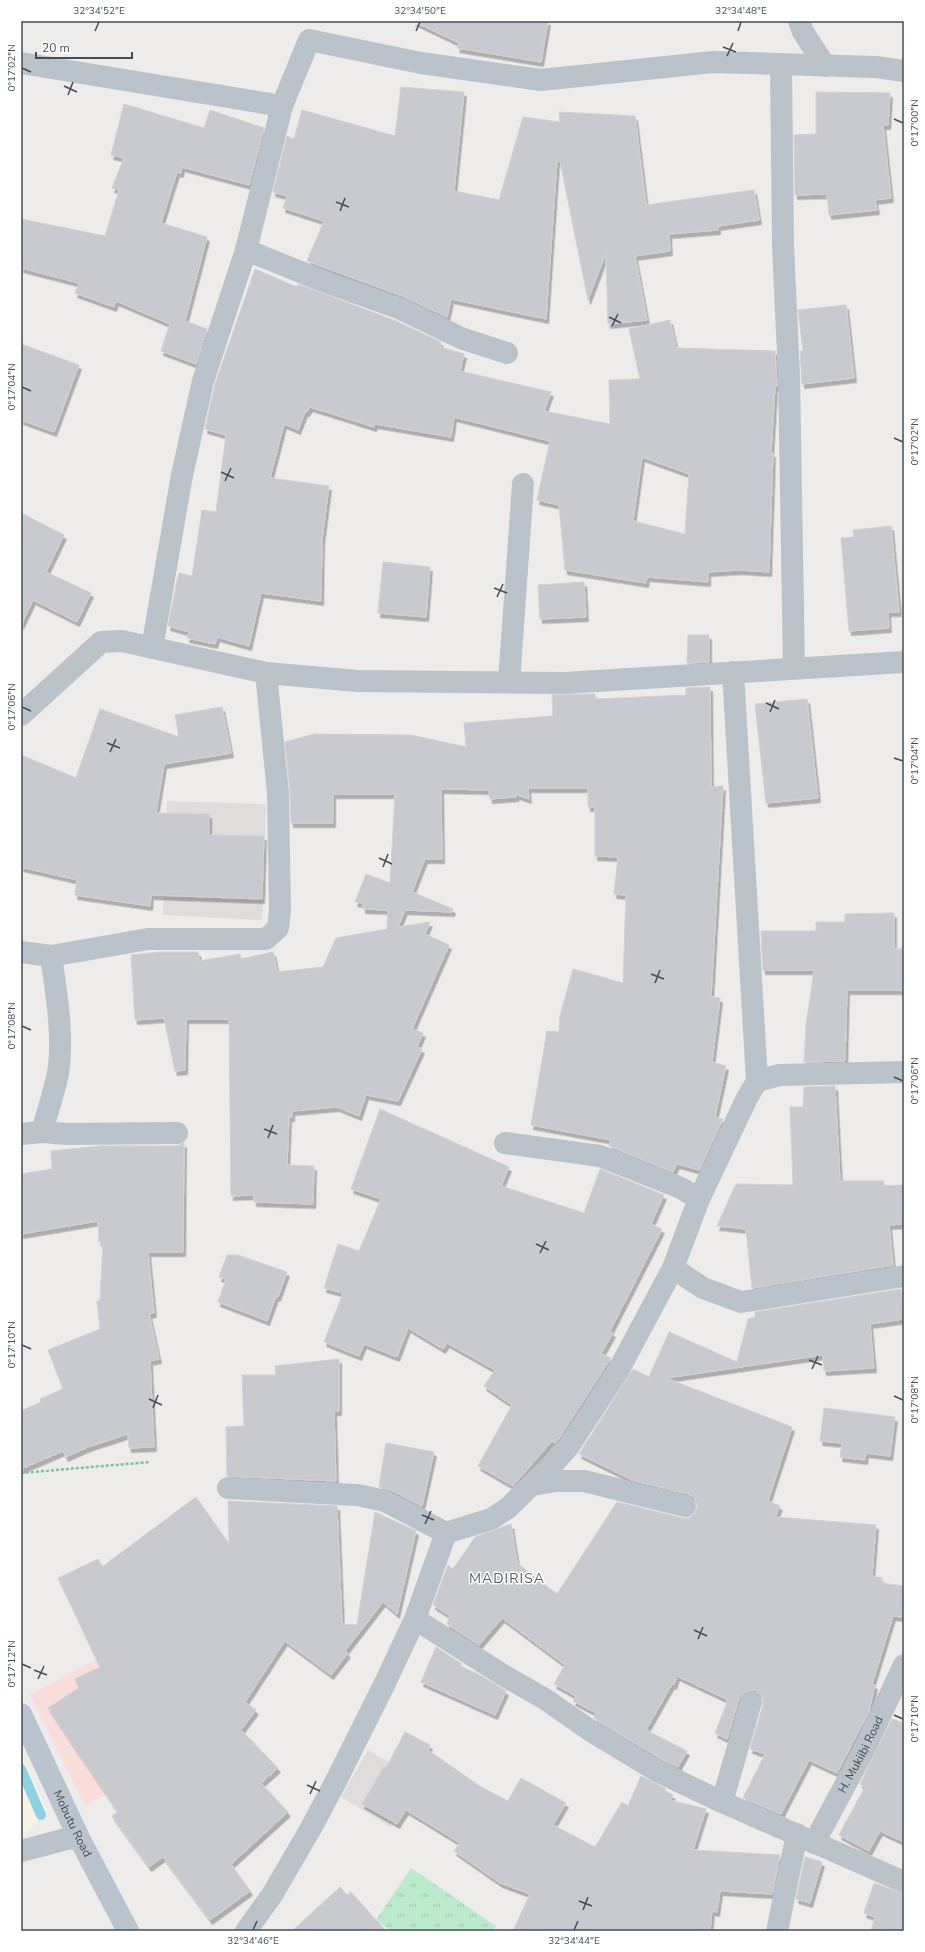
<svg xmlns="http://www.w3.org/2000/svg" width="925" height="1952" font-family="'Nunito Sans',sans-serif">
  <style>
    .commercial { fill: #f9f3e3 }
    .education { fill: #dfdcdc }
    .medical { fill: #f8dddb }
    .grass { fill: url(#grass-tufts) }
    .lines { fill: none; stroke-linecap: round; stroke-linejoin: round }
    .stream { stroke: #8bd2e4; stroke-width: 10 }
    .building { fill: #c8cad0; stroke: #cfd1d6; fill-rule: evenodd; filter: url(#shadow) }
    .path { stroke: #76c59e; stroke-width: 2.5; stroke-dasharray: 3 2; stroke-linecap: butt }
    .street { stroke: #bac3ca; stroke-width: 22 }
    .secondary { stroke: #bac4ce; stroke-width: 22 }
    .ticks { fill: none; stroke: #454e57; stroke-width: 1.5 }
    .labels { text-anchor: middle; stroke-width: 3; stroke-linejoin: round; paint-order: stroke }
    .street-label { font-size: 12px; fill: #454e57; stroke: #fff }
    .quarter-label { font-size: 14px; letter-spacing: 1px; fill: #585c5f; stroke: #fff }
    .neatline { fill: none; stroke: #454e57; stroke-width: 1.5 }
    .ticks-label { font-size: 10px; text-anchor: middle; fill: #454e57 }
  </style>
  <defs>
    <pattern id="grass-tufts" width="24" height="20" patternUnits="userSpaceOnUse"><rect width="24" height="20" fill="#bbeacd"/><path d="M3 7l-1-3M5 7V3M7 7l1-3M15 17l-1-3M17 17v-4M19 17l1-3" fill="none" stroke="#a2cab2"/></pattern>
    <filter id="shadow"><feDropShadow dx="2.5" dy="4.5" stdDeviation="0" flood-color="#0004"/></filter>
  </defs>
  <rect width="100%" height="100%" fill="#eeebeb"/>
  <polygon class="commercial" points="21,1753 47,1811 21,1839"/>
  <g class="education">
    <polygon points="167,801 266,804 262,920 163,915"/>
    <polygon points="368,1750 418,1779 391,1827 341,1797"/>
  </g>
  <polygon class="medical" points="149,1632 135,1780 85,1805 30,1694"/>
  <polygon class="grass" points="411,1868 496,1926 492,1931 392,1931 376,1920"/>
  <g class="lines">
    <polyline class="stream" points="21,1769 41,1815"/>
  </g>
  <g class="building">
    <polygon points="413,21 548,21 541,62 457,48 459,43"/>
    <polygon points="401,87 464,92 454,191 499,200 523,117 560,122 559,112 635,116 646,205 754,190 759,220 718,226 718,230 669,234 670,251 635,256 647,320 608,324 606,253 588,300 560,161 557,161 546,319 451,299 447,317 405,297 307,261 324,221 283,208 287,196 273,192 287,136 294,139 302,110 395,136"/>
    <polygon points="816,92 890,93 888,125 883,125 891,198 875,200 877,210 829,215 827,194 795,195 794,135 816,134"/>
    <polygon points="124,104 204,128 210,110 264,128 249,185 182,167 181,173 177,172 161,223 207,237 185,321 207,329 196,364 161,351 170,324 116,301 114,307 75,293 79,283 21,268 21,219 105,236 119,190 112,188 124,158 111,155"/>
    <path d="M255 269 297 287 298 284 396 321 441 342 440 347 464 354 460 371 551 392 544 411 610 424 609 380 640 379 629 329 670 320 676 348 775 351 777 386 775 387 771 453H773L769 572 739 570 708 572V582L647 577 646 583 565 570 559 505 537 500 550 441 454 417 451 437 375 424 374 427 310 407 307 412H305L298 430 284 424 270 478 329 486 322 540 321 601 261 593 249 646 217 637 215 644 187 638 189 632 168 626 176 585 179 573 192 576 202 510 216 512 226 435 205 429 215 384ZM642 457 689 474 685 534 633 521Z"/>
    <polygon points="846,305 854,378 802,384 800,351 803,351 798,310"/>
    <polygon points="21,344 79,365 54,432 21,420"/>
    <polygon points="21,513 64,535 46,572 91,593 77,622 33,600 21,625"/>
    <polygon points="891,526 899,612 888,612 889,628 849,631 841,538 854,537 853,530"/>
    <polygon points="383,562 430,567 426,617 378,613"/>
    <polygon points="584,582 586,617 540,619 538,585"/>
    <polygon points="688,635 709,635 709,662 687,663"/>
    <polygon points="710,687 711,787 723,786 711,997 720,998 712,1062 726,1066 715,1117 723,1119 699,1170 677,1164 673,1172 609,1146 611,1140 531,1125 547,1031 559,1032 560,1016 573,969 623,983 626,895 614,894 618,857 595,856 595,807 588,807 588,788 528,788 529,799 517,795 516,797 490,799 489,790 441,789 442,859 425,859 412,892 453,909 452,912 405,910 398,927 430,922 425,934 449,945 412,1029 423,1033 417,1047 422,1049 398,1101 366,1095 359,1116 337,1107 292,1111 292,1117 289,1117 287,1165 314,1166 313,1204 254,1202 254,1195 231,1196 229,1019 186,1019 185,1070 175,1071 164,1018 135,1020 131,955 161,952 198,952 199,961 240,954 241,959 273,952 277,972 323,967 336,938 387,929 388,910 363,909 363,903 355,902 366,874 390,883 395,794 333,794 333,823 291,823 290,792 285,742 314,734 411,735 466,747 464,723 553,716 552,695 595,694 595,699 686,695 686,688"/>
    <polygon points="807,699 818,798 766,803 755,704"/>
    <polygon points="222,707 231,753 164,764 156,813 209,814 209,835 264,836 262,899 151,895 150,906 75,895 77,880 21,867 21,755 76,778 100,709 179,737 175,715"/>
    <polygon points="894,913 894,949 904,949 904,990 847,990 845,1061 804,1062 806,1026 814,970 763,970 761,931 816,931 816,922 845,922 845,914"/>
    <polygon points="835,1086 840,1181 884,1181 884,1186 904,1185 904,1224 889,1225 893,1265 752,1288 746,1229 717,1226 736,1184 793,1185 790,1107 803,1107 804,1087"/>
    <polygon points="380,1109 509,1167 501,1186 584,1213 600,1169 664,1195 651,1224 662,1229 610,1331 613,1333 601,1354 611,1358 559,1438 555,1443 552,1441 513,1486 478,1466 512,1405 484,1386 495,1370 447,1343 443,1349 408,1328 397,1357 364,1344 359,1356 324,1342 343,1293 324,1288 338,1244 359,1251 381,1199 351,1189"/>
    <polygon points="184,1143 183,1252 148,1252 154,1313 149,1314 159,1359 150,1361 154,1447 129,1448 128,1434 88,1447 66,1457 63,1451 21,1469 21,1411 41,1402 40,1399 63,1389 48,1350 100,1329 97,1301 100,1301 103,1242 99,1242 98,1221 21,1234 21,1174 52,1169 51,1151 100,1146 177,1146"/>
    <polygon points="227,1255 238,1255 287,1272 278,1297 276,1296 267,1321 218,1302 226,1279 219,1277"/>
    <polygon points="901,1289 904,1319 870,1324 874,1368 824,1371 823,1355 666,1378 792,1427 768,1501 780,1506 775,1517 876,1525 872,1576 882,1578 881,1583 904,1586 902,1617 893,1616 872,1684 875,1685 869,1711 837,1773 809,1760 781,1814 743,1798 765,1754 750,1749 763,1705 763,1699 760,1694 755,1690 748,1690 743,1693 739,1698 727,1739 715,1733 728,1700 677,1676 674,1685 672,1684 646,1730 687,1751 678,1767 663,1760 598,1721 594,1718 596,1713 573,1701 576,1696 554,1684 565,1665 502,1618 479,1645 447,1624 450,1616 433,1605 448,1565 453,1569 475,1537 511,1524 517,1563 557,1594 617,1502 682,1518 689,1518 694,1514 697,1509 697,1503 694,1497 688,1494 632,1480 579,1454 633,1369 649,1377 669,1332 737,1362 748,1319 755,1317 755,1312"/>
    <polygon points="339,1359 339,1411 334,1411 336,1481 227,1476 226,1427 244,1426 242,1375 276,1375 275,1366"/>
    <polygon points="824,1408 895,1417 890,1456 866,1453 865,1460 840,1457 842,1443 820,1441"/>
    <polygon points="386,1443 434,1452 422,1506 391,1490 379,1487"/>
    <polygon points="196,1497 229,1544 228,1501 337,1506 342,1624 357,1625 375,1512 416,1531 397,1614 383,1602 345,1651 348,1653 331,1675 285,1641 245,1702 256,1710 241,1730 278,1768 261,1783 288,1812 231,1864 250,1891 210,1920 163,1857 149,1867 112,1816 118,1812 48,1708 79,1688 75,1679 100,1667 58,1578 98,1559 102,1567"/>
    <polygon points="436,1647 462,1664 460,1666 480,1675 506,1691 495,1715 421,1682"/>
    <polygon points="892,1719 904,1723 904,1842 880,1831 869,1851 839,1835 865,1787 860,1784"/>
    <polygon points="405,1732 430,1745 428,1750 481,1787 508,1801 521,1778 566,1803 553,1825 595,1847 622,1802 628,1806 641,1776 666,1789 665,1791 673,1795 670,1800 706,1809 693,1850 780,1855 772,1894 720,1891 717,1912 712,1911 710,1931 513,1931 530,1894 500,1883 454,1851 460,1843 406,1810 397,1824 362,1804 384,1767 386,1768"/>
    <polygon points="805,1857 822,1862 810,1903 796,1899"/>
    <polygon points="874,1883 904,1894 904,1931 871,1931 875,1917 864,1913"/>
    <polygon points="340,1887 347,1895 351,1892 386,1931 292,1931"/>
  </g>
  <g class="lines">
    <polyline class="path" points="21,1473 150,1462"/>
    <g class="street">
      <polyline points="799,21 803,32 825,66"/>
      <polyline points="21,63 282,106"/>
      <polyline points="781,64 783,246 789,375 794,668"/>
      <polyline points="246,250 328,283 401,309 461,338 507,353"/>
      <polyline points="152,648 182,475 203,381 246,250 282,106 309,40 421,63 541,80 713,62 876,67 904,71"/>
      <polyline points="509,682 523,484"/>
      <polyline points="21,715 101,642 122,641 266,673 358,681 564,683 904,662"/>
      <polyline points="21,952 51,956 148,939 266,939 278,928 280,910 278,793 266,673"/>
      <polyline points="757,1081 780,1075 904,1072"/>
      <path d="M42 1132C47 1113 54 1093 58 1073 64 1037 56 991 51 956"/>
      <polyline points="21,1134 42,1132 66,1134 177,1133"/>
      <polyline points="505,1143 600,1156 681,1188 699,1199"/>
      <polyline points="673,1268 703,1288 741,1302 904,1276"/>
      <polyline points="532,1485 556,1481 584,1481 685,1506"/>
      <polyline points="228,1488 358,1495 385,1501 446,1533 491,1519 508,1508 554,1463 569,1446 618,1371 673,1268 699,1199 747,1098 757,1081 733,672"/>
      <polyline points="415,1619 503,1675 545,1699 591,1731 657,1771 722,1802 904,1882"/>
      <polyline points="722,1802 751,1702"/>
      <path id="s1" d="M814 1843 864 1750 904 1665"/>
      <polyline points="21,1851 78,1836"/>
      <polyline points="246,1931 272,1895 311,1828 336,1781 385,1683 415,1619 446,1533"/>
      <polyline points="777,1931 797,1834"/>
    </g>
    <path class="secondary" id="s2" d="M21 1714 78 1836 128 1931"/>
  </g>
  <path class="ticks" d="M95 31 99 22M416 31 420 22M738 31 741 22M723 47 736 52M727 56 733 43M22 68 31 72M64 86 77 92M68 95 73 82M894 119 903 123M336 202 349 207M340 211 345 198M609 317 621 323M612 326 618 314M22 387 31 391M894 438 903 442M221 472 234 478M225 481 231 468M494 588 507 593M497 597 503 584M766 703 779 709M22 707 31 711M770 712 775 700M107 743 120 748M110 752 116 739M894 758 903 761M379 858 392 864M383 867 388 854M651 974 664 979M655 983 660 970M22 1026 31 1030M894 1077 903 1081M264 1129 277 1134M268 1138 273 1125M536 1244 549 1250M540 1253 546 1241M22 1345 31 1349M809 1360 822 1365M812 1369 818 1356M894 1396 903 1400M149 1399 162 1405M153 1408 158 1395M422 1515 434 1520M425 1524 431 1511M694 1630 707 1636M698 1639 703 1627M22 1664 31 1668M34 1670 47 1675M38 1679 44 1666M894 1715 903 1719M307 1785 320 1791M310 1794 316 1781M579 1901 592 1906M583 1910 588 1897M253 1930 257 1921M574 1930 578 1921"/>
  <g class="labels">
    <g class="street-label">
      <text dy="4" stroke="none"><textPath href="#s1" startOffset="100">H. Mukiibi Road</textPath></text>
      <text dy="4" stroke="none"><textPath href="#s2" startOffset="121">Mobutu Road</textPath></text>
    </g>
    <g class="quarter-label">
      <text x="507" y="1583">MADIRISA</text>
    </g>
  </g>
  <rect width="925" height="1952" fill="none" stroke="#ffffff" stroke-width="44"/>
  <path d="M36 52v6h96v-6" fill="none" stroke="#454e57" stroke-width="2"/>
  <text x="42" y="52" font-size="12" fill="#454e57" stroke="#ffffff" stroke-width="3" paint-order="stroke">20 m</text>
  <rect x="22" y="22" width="881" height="1908" class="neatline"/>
  <g class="ticks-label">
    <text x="99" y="14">32°34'52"E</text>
    <text x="420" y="14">32°34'50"E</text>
    <text x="741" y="14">32°34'48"E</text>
    <text transform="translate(11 68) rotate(-90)" y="4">0°17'02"N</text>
    <text transform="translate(914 123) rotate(-90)" y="4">0°17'00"N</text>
    <text transform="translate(11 387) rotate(-90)" y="4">0°17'04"N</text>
    <text transform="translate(914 442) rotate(-90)" y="4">0°17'02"N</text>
    <text transform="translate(11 707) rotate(-90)" y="4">0°17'06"N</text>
    <text transform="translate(914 761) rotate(-90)" y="4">0°17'04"N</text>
    <text transform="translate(11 1026) rotate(-90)" y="4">0°17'08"N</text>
    <text transform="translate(914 1081) rotate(-90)" y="4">0°17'06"N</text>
    <text transform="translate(11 1345) rotate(-90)" y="4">0°17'10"N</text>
    <text transform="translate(914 1400) rotate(-90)" y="4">0°17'08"N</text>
    <text transform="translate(11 1664) rotate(-90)" y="4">0°17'12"N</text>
    <text transform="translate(914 1719) rotate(-90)" y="4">0°17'10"N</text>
    <text x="253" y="1944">32°34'46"E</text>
    <text x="574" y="1944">32°34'44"E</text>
  </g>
</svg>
